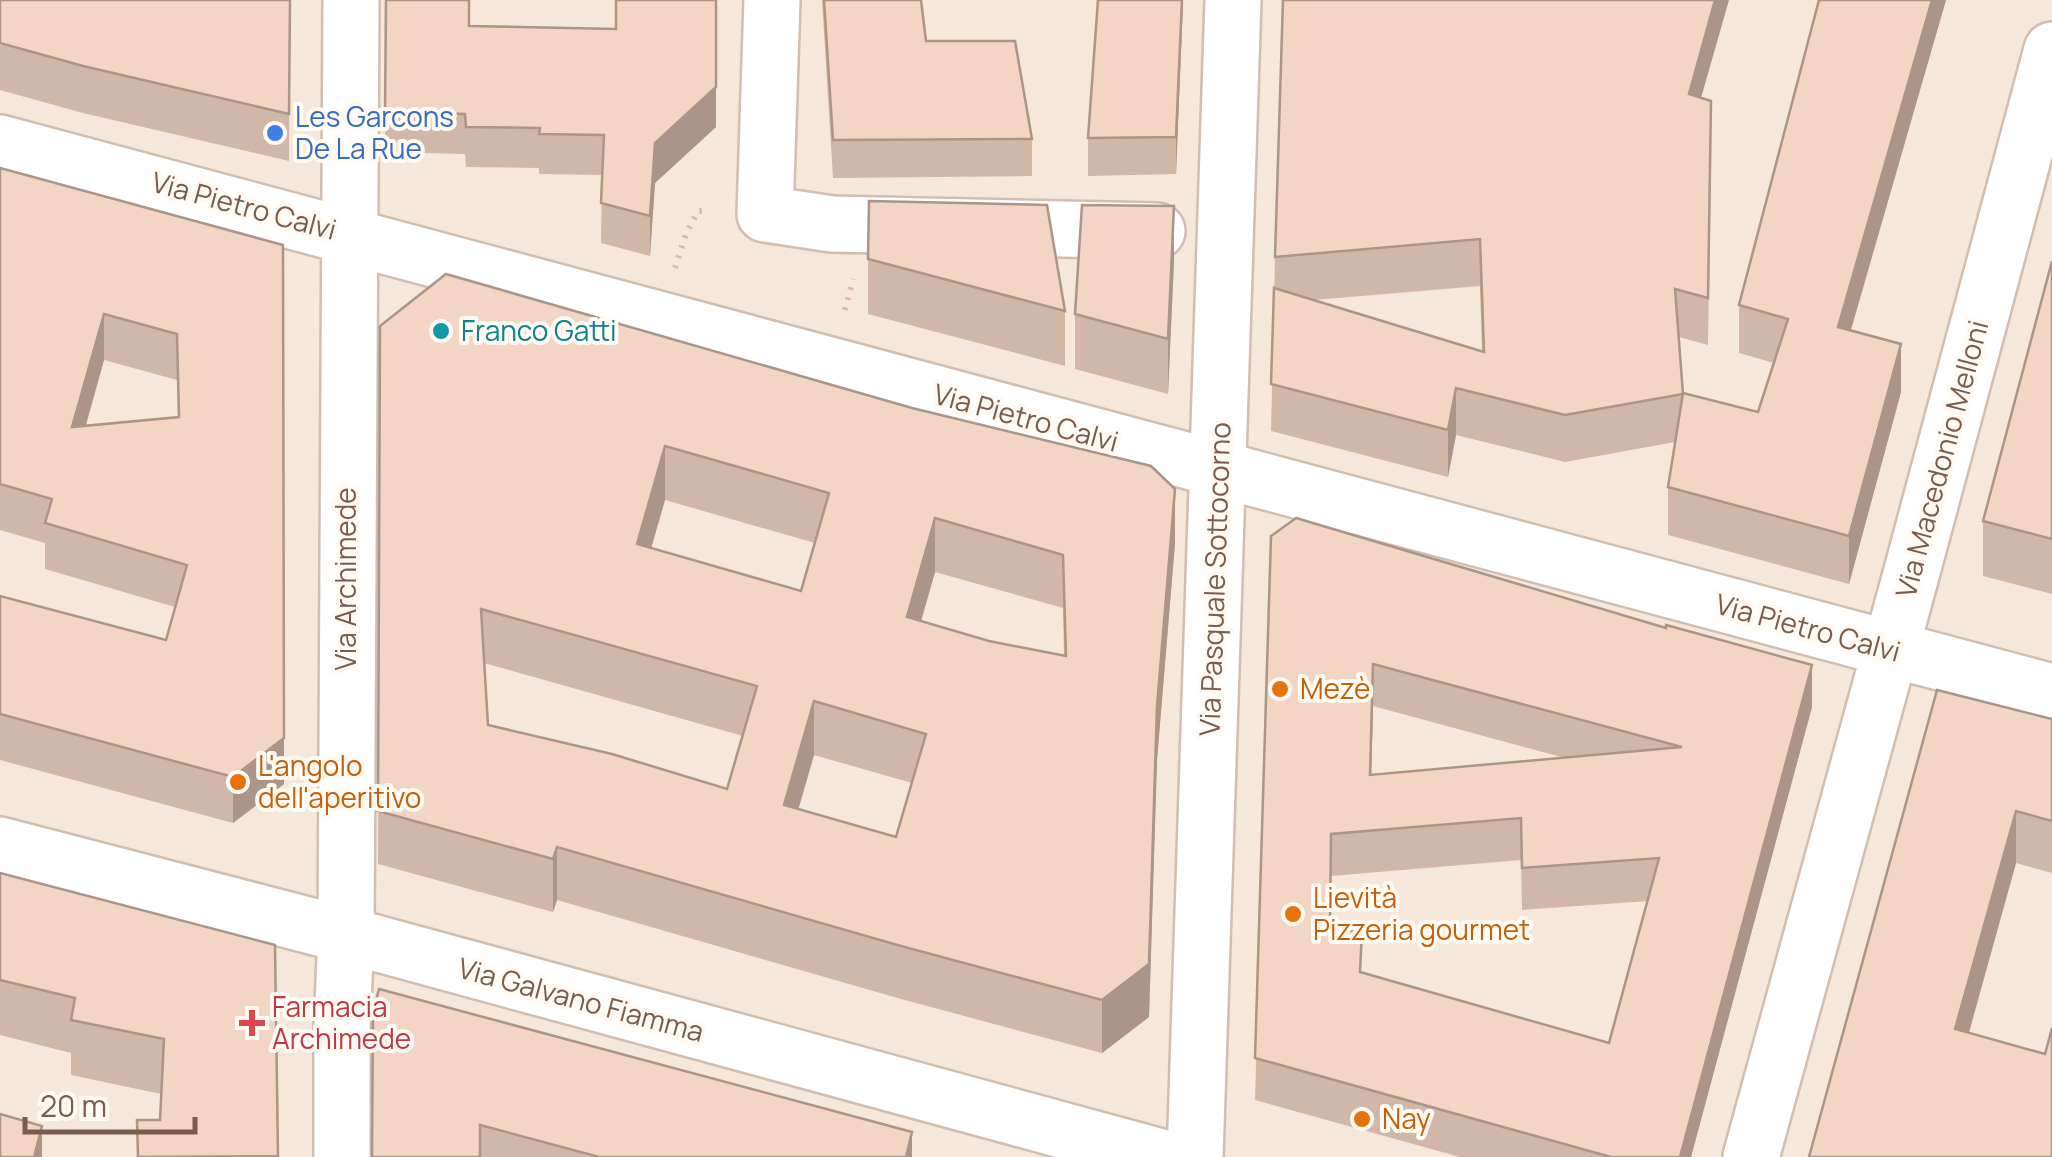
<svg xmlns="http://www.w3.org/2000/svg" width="2052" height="1157" font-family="Manrope,sans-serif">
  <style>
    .residential { fill: #f5e8da }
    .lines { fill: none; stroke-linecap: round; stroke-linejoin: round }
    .minor-casing { stroke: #d1beb0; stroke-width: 60 }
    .path { stroke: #d9b8a5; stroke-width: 6; stroke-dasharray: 2.5 8; stroke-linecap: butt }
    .minor { stroke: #fff; stroke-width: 55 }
    .wall { fill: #d1b7a8; fill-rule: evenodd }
    .shaded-wall { fill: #aa9588 }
    .building { fill: #f3d5c3; stroke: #aa9588; stroke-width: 2.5; fill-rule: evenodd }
    .shop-dot { fill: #3f7fe0; stroke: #fffaf3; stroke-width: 4 }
    .culture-dot { fill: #0f9aa8; stroke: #fffaf3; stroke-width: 4 }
    .food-dot { fill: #e8710a; stroke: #fffaf3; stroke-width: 4 }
    .health-dot { fill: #e0444e; stroke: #fffaf3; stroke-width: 4 }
    .labels { text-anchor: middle; stroke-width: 8; stroke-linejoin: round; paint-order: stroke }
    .shop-label { font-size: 28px; fill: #366cbe; stroke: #fffaf3; text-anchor: start }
    .street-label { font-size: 28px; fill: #7a5c4d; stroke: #fffaf3 }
    .culture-label { font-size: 28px; fill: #0d838f; stroke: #fffaf3; text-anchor: start }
    .food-label { font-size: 28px; fill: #c56008; stroke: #fffaf3; text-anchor: start }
    .health-label { font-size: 28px; fill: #be3a42; stroke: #fffaf3; text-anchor: start }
  </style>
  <rect width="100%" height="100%" fill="#fdf6ec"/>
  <rect class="residential" x="0" y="0" width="2052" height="1157"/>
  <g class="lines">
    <defs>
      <g id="minor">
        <polyline points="772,0 765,214 832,224 1157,231"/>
        <path d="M0 143C685 321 1367 514 2052 692"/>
        <polyline points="0,845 346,935 1161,1157"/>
        <polyline points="342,1157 342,1027 346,935 351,0"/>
        <polyline points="1195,1157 1233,0"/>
        <polyline points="1751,1157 1911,575 2052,50"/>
      </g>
    </defs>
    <use href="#minor" class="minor-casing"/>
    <g class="path">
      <polyline points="675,268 686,234 698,211 709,211"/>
      <polyline points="845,310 853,279"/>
    </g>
    <use href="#minor" class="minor"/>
  </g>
  <g class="wall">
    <polygon points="0,0 290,0 289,161 83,113 0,90"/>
    <polygon points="386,0 470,26 716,127 655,183 650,256 601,243 602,175 539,174 539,168 466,167 465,154 385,152"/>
    <polygon points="822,0 921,0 926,41 1032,139 1032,176 833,178"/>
    <polygon points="1183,0 1176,174 1088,176 1088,138"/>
    <path d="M1946 0 1850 330 1901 392 1849 584 1668 535V487L1675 442 1565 462 1456 435 1448 477 1271 431 1275 257 1701 98 1711 148 1708 345 1679 337 1683 393 1758 412 1774 363 1739 353V305ZM1480 286 1482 351 1314 300Z"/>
    <path d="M0 168 283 245 284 784 233 823 0 760V596L166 640 175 607 45 569V543L0 530ZM104 360 177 380 178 417 86 426Z"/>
    <polygon points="868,259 1065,311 1065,366 868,314"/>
    <polygon points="1174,261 1168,394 1075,369 1075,314"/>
    <polygon points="2052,261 2052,594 1983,576 1983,521"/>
    <path d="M380 326 1175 543 1157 760 1149 1017 1102 1053 901 999 557 900 553 912 378 864ZM665 500 815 543 801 591 651 548ZM935 572 1063 608 1064 656 989 641 921 621ZM484 663 743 736 727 789 488 725ZM814 755 912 783 896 837 798 809Z"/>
    <path d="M1271 536 1812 707 1691 1157H1460L1255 1100ZM1373 706 1565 758 1371 775ZM1521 860 1522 910 1648 901 1609 1043 1362 973 1331 930V876Z"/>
    <polygon points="2052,719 2052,873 2016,863 1969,1033 2052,1157 1809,1157"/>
    <polygon points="0,873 275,945 278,1157 137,1157 160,1120 161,1094 71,1075 71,1053 0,1035"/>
    <polygon points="371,1116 912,1157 371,1157"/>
  </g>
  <g class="shaded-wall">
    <polygon points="1182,0 1183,0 1176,174 1176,137"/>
    <polygon points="1715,0 1729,0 1689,140 1689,94"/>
    <polygon points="1932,0 1946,0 1838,375 1838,327"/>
    <polygon points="716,87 716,127 655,183 650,256 650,216 655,143"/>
    <polygon points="1174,206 1174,261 1168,394 1168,339"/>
    <polygon points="104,314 104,360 72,473 72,427"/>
    <polygon points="1901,344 1901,392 1849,584 1849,536"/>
    <polygon points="1456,388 1456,435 1448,477 1448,430"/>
    <polygon points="665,446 665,500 637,597 637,544"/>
    <polygon points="1175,489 1175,543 1157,760 1149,1017 1102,1053 1102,1000 1157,706"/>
    <polygon points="935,518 935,572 907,670 907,617"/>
    <polygon points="1373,664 1373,706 1370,817 1370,775"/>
    <polygon points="1812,665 1812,707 1691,1157 1680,1157"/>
    <polygon points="814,701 814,755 784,859 784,805"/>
    <polygon points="284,738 284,784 233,823 233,777"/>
    <polygon points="2016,811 2016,863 1955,1082 1955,1029"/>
    <polygon points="557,847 557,900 553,912 553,859"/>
    <polygon points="42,1126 42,1157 34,1157"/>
    <polygon points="912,1132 912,1157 906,1157"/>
  </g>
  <g class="building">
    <polygon points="0,0 290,0 289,114 83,66 0,43"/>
    <polygon points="386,0 469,0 469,26 616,29 616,0 716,0 716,87 655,143 650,216 601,203 604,135 539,134 540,128 466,127 465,114 385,112"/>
    <polygon points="824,0 921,0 926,41 1015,41 1032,139 833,140"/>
    <polygon points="1098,0 1182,0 1176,137 1088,138"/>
    <polygon points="1283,0 1715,0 1689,94 1711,101 1708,298 1675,289 1683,394 1565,415 1456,388 1448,430 1271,384 1274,288 1484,352 1480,239 1275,257"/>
    <polygon points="1819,0 1932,0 1838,327 1901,344 1849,536 1668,487 1683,393 1758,412 1788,319 1739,305"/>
    <path d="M0 168 283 245 284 738 233 777 0 714V596L166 640 187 565 45 523 52 499 0 484ZM104 314 177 334 179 417 72 427Z"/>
    <polygon points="869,201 1047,205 1065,311 868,259"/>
    <polygon points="1082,205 1174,206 1168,339 1075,314"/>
    <polygon points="2052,261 2052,539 1983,521"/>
    <path d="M446 274 912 408 1151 466 1175 489 1157 706 1149 964 1102 1000 901 946 557 847 553 859 378 811 380 326ZM665 446 829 493 801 591 637 544ZM935 518 1063 555 1066 656 989 641 907 617ZM481 609 757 686 727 789 612 754 488 725ZM814 701 926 734 896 837 784 805Z"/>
    <path d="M1296 518 1666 628V625L1812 665 1680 1157H1611L1255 1058 1271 536ZM1373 664 1682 747 1370 775ZM1521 818 1522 868 1659 858 1609 1043 1360 972 1362 931 1330 930 1331 834Z"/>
    <polygon points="1937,690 2052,719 2052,821 2016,811 1955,1029 2045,1054 2052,1028 2052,1157 1809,1157"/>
    <polygon points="0,873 275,945 278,1156 138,1157 137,1120 160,1120 164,1039 71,1020 75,998 0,980"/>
    <polygon points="379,989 912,1132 906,1157 599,1157 480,1125 480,1157 372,1157 373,1012"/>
    <polygon points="0,1114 42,1126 34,1157 0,1157"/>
  </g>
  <circle class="shop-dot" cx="275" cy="133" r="10"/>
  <circle class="culture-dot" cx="441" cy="331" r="10"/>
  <g class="food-dot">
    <circle cx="1280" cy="689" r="10"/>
    <circle cx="238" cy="782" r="10"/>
    <circle cx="1293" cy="914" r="10"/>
    <circle cx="1362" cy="1119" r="10"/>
  </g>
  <path class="health-dot" d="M247 1008h10v10h10v10h-10v10h-10v-10h-10v-10h10z"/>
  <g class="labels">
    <g class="shop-label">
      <text x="295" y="127">Les Garcons<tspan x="295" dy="32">De La Rue</tspan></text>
    </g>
    <g class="street-label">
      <text transform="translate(244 206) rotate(15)" y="10">Via Pietro Calvi</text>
      <text transform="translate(1026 418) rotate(15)" y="10">Via Pietro Calvi</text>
      <text transform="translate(1942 459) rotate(-75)" y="10">Via Macedonio Melloni</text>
      <text transform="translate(346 579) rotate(-90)" y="10">Via Archimede</text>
      <text transform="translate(1215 579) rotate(-88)" y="10">Via Pasquale Sottocorno</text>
      <text transform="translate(1808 628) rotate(15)" y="10">Via Pietro Calvi</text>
      <text transform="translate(581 1000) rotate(15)" y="10">Via Galvano Fiamma</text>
    </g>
    <g class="culture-label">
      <text x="461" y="341">Franco Gatti</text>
    </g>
    <g class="food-label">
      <text x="1300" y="699">Mezè</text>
      <text x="258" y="776">L'angolo<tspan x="258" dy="32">dell'aperitivo</tspan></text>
      <text x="1313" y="908">Lievità<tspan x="1313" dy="32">Pizzeria gourmet</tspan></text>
      <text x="1382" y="1129">Nay</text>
    </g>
    <g class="health-label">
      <text x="272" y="1017">Farmacia<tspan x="272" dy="32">Archimede</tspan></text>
    </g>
  </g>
  <path d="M25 1117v15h170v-15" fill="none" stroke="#7a5c4d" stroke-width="5"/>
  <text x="40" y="1117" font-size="30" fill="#7a5c4d" stroke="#fffaf3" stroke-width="8" paint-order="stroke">20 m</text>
</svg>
